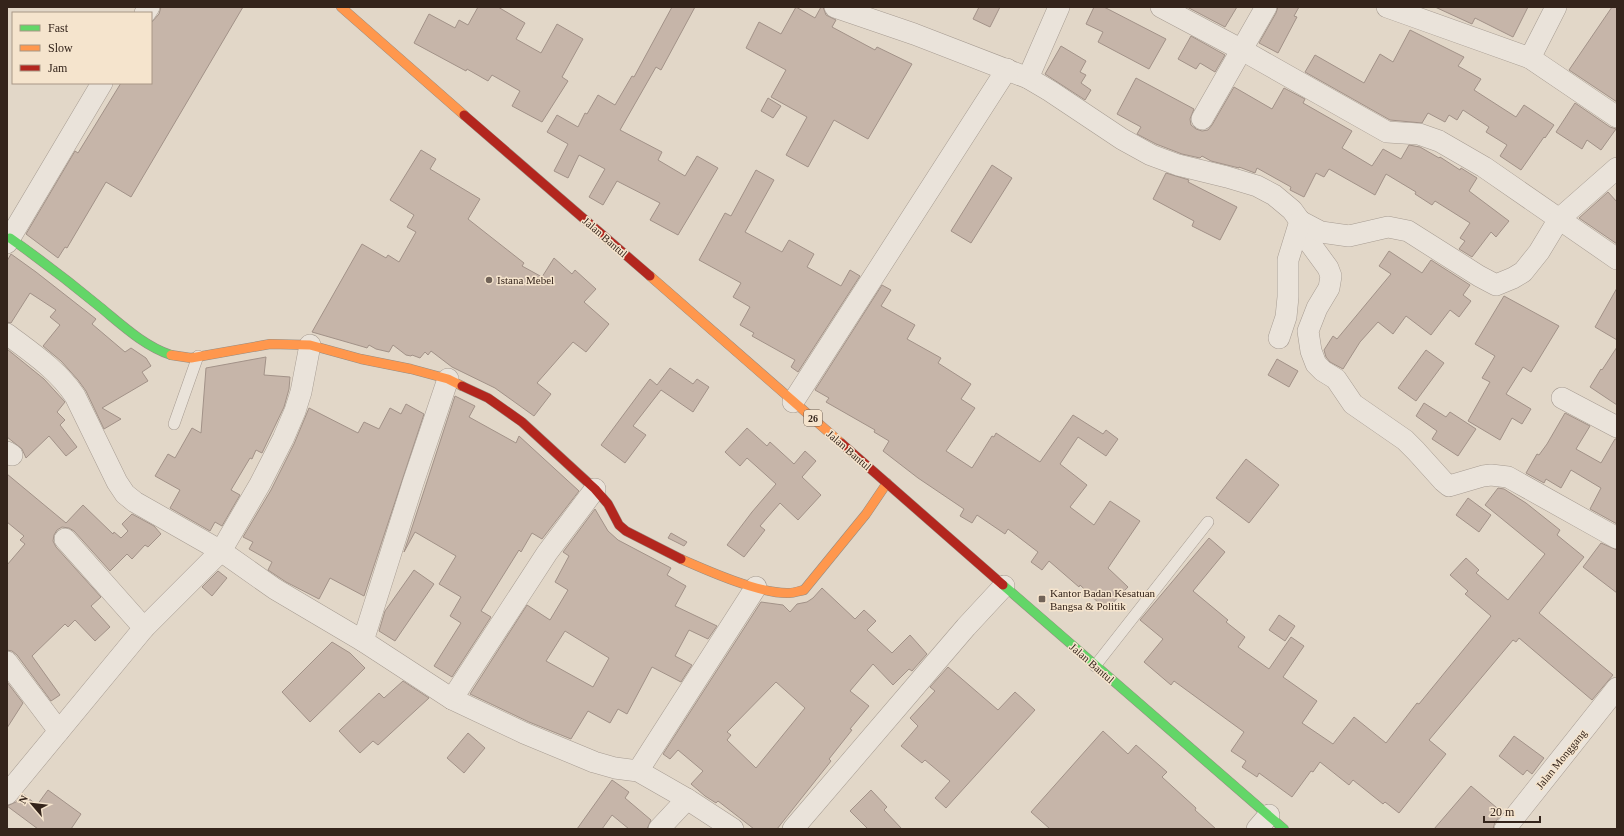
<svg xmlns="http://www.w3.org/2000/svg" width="1624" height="836" font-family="Georgia,serif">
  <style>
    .building { fill: #c6b5a9; stroke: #a29288; fill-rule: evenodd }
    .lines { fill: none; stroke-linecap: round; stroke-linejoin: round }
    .lane-casing { stroke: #a79c92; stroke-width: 12 }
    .street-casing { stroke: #a79c92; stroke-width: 22 }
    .fast-casing { stroke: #968c82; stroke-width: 10 }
    .slow-casing { stroke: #968c82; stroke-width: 10 }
    .jam-casing { stroke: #968c82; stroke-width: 10 }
    .lane { stroke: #eae3da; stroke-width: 11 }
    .street { stroke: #eae3da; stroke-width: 21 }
    .fast { stroke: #63d668; stroke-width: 9 }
    .slow { stroke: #ff974d; stroke-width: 9 }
    .jam { stroke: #b3261e; stroke-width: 9 }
    .poi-dot { fill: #716358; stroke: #f5e4cd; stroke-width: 1.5 }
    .labels { text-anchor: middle; stroke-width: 3; stroke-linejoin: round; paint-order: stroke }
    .shield { fill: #f5e4cd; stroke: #6e5e50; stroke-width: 1 }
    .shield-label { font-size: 10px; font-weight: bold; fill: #34241b }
    .street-label { font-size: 11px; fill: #34241b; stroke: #f5e4cd }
    .poi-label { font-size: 11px; fill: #34241b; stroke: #f5e4cd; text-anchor: start }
  </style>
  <rect width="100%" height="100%" fill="#e2d7c8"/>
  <g class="building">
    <polygon points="161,7 243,7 131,197 106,182 67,248 65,247 58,258 26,234 75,151 78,153 121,83 151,83 151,23 159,14"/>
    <polygon points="478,7 498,7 525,23 516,39 541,53 557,24 583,39 562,77 568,81 542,122 512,106 520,91 492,75 488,81 467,69 466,71 414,43 429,14 455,28 459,20 468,25"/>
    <polygon points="672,7 695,7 661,70 656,67 620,130 662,152 658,160 685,176 697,156 718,168 678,235 650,220 660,203 617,181 603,205 589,197 605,169 579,155 568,178 554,171 568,144 547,132 557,115 578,127 585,113 587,114 598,95 615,105 632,76 634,77"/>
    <polygon points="796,7 815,18 821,7 823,7 826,15 836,20 832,27 875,50 877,47 912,64 868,139 834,120 808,167 786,155 807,117 771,97 786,70 746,48 759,22 781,34"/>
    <polygon points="979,7 1000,7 990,27 973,19"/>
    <polygon points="1094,7 1104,7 1166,39 1149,69 1098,42 1103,32 1086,24"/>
    <polygon points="1187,7 1237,7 1225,27"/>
    <polygon points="1278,7 1299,7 1294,16 1297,17 1278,53 1259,43 1276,13"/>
    <polygon points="1435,7 1528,7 1513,37 1475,18 1472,24"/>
    <polygon points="1612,7 1617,7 1617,102 1569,70"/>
    <polygon points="1410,30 1464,57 1458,66 1481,79 1474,90 1516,117 1524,105 1554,125 1545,138 1544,137 1521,170 1500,156 1507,145 1486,132 1489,127 1463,110 1457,120 1449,115 1445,122 1428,113 1422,123 1390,120 1305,72 1315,55 1364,83 1380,54 1393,62"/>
    <polygon points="1191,36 1225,55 1215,72 1200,63 1196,69 1178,59"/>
    <polygon points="1061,46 1086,61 1080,72 1086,75 1081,83 1091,90 1085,100 1045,74"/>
    <polygon points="1136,78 1194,109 1190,119 1191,125 1196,129 1202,131 1208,130 1212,125 1234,87 1272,109 1284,88 1305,99 1303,103 1352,131 1342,148 1372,166 1383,149 1401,159 1409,145 1420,147 1439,158 1440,157 1460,170 1461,168 1477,178 1469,191 1509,221 1496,237 1491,232 1472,257 1459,249 1465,241 1460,238 1470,223 1435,201 1432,205 1415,194 1416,192 1386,174 1375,195 1329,169 1324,177 1316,173 1304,197 1290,190 1291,187 1257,168 1255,173 1239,167 1239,168 1211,161 1202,156 1200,158 1182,154 1156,144 1137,134 1141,127 1117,114"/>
    <polygon points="768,98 781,106 773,118 761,111"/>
    <polygon points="1575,103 1610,127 1616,129 1601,150 1587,140 1582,149 1556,132"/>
    <polygon points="421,150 436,159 430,169 480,199 468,219 524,263 522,266 542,277 554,258 572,274 575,270 596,289 584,302 609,324 586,352 573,342 537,383 551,394 534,416 495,388 452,367 431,351 428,355 425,352 420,358 412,355 411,356 406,355 393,345 389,352 376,349 369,345 367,348 364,347 312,332 362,244 386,258 388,255 399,262 416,232 407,227 414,215 390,200"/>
    <polygon points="992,165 1012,178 971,243 951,231"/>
    <polygon points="756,170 774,180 745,232 782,252 789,240 814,254 807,267 841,286 850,270 860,276 798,372 791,367 795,360 752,336 754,333 740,325 750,307 733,297 741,283 699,260 725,213 731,216"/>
    <polygon points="1166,173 1189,180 1188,182 1237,207 1220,240 1192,226 1194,221 1153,199"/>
    <polygon points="1608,192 1617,202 1617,244 1579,218"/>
    <polygon points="1389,251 1422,273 1431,260 1470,285 1463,295 1471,301 1459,317 1450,310 1431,335 1406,316 1393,334 1378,322 1360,342 1343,369 1330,362 1326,357 1324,350 1333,336 1337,339 1391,274 1379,266"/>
    <polygon points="11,254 36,272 96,319 92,324 125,352 131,348 146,358 151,366 142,372 148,381 102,408 121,419 104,429 86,391 78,380 61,361 43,346 60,325 50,317 56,310 30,293 11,323 7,322 7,261"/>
    <polygon points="882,285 891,290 881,306 915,325 907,339 941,358 938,363 971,384 961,399 975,408 946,451 972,468 992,436 994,437 996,433 1040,462 1073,415 1103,434 1106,430 1118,439 1106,456 1078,437 1060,464 1087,485 1070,507 1094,525 1110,501 1140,521 1108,568 1128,587 1106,610 1080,585 1079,587 1049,561 1042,570 1031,562 1038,552 1008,529 1005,534 977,515 972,523 960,516 964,509 918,478 883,451 889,441 874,432 875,430 826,402 829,398 815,390"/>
    <polygon points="1617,288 1617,340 1595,327"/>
    <polygon points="1504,296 1559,326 1531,372 1523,367 1506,394 1531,409 1522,424 1512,418 1500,440 1468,421 1490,382 1482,378 1495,356 1475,344"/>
    <polygon points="1617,347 1617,405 1590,387 1601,369 1602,370"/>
    <polygon points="7,349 44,379 65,402 57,412 65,420 60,425 77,447 66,456 49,436 26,458 22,449 7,437"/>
    <polygon points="1426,350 1444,363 1416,401 1398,388"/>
    <polygon points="266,357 264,375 290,377 289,389 284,407 262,453 256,450 252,459 250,458 231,490 240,495 222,526 215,522 210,531 170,508 180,490 155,476 168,454 175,458 192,428 201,433 206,368"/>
    <polygon points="1277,359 1298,371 1289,387 1268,375"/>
    <polygon points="670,368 693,384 697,379 709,387 693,412 661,390 633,426 646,435 625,463 601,445 650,379 657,385"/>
    <polygon points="455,396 475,406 469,417 516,443 519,436 579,491 542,539 532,533 521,552 519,550 481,611 491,617 452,677 434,666 461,623 450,616 461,597 439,584 456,556 415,532 404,552"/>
    <polygon points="1424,403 1446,417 1450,412 1476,429 1458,456 1432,439 1437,431 1416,416"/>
    <polygon points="406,404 424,414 364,596 330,578 319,599 286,582 268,570 272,562 249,549 253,542 243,537 271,490 294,444 309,408 358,433 364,422 379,429 390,408 401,414"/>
    <polygon points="1565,413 1590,426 1576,449 1601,463 1615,439 1617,439 1617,524 1590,509 1601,488 1571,470 1561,488 1546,479 1544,483 1526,473 1537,454 1539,455 1547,444"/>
    <polygon points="747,428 767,446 770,442 794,464 805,451 816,461 802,477 821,495 798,520 780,503 760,526 765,530 744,557 727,545 752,512 776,484 747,458 740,466 725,452"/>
    <polygon points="1246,459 1279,485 1249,523 1216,498"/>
    <polygon points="7,474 66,523 83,505 113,534 114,532 121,538 128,531 122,524 132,514 154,526 161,534 148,547 145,545 132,559 127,554 110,571 74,531 69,528 62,527 57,530 54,535 53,541 56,547 101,597 91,606 110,627 95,641 75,620 68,627 65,624 32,656 60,695 51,701 17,655 12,651 7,650 7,565 25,544 20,540 24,536 7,522"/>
    <polygon points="1498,488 1504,489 1526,503 1560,530 1557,535 1584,557 1539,613 1613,675 1592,700 1519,638 1516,642 1513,640 1429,740 1446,754 1399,813 1385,802 1383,804 1353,780 1349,785 1320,762 1313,772 1311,771 1292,797 1259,773 1257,777 1242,767 1246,761 1231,751 1244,732 1174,681 1171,685 1144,662 1163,639 1140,620 1209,538 1225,552 1193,591 1228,620 1226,622 1245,637 1238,647 1269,669 1291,637 1304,646 1283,677 1317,701 1302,723 1333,744 1354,717 1386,743 1417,703 1419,704 1491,616 1465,594 1468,591 1450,575 1466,558 1479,570 1476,573 1508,600 1545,554 1485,505"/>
    <polygon points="1468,498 1491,515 1479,532 1456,515"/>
    <path d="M595 509 608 531 618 540 671 568 667 575 686 586 675 606 717 626 708 639 689 630 675 656 692 665 681 682 652 667 627 714 618 709 610 723 588 711 571 739 529 722 470 694 527 605 550 620 568 590 555 582 569 556 563 552ZM565 631 609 658 593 687 546 661Z"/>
    <polygon points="671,533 687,542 684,546 668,538"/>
    <polygon points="1601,543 1617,550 1617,593 1583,567"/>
    <polygon points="414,570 434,584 395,641 379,631 385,611"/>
    <polygon points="218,571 227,578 212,596 202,587"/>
    <path d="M822 588 855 619 864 610 876 621 867 630 892 653 910 635 927 654 912 671 909 669 893 685 873 664 850 691 869 706 850 729 852 730 829 759 831 761 777 829H754L718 801 716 803 705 796 691 784 703 771 678 750 670 759 663 754 761 602 783 605 790 612 797 604 807 602 813 598ZM776 682 805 708 756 768 727 740 731 735 727 732Z"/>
    <polygon points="1279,615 1295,626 1285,641 1269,630"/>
    <polygon points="332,642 350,653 365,668 310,722 282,692"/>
    <polygon points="948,667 998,710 1015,692 1035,710 946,808 935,798 950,781 925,760 922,763 901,746 918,726 910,718 935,691 930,687"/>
    <polygon points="403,681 429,698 378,745 373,741 360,753 339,731 379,693 384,698"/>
    <polygon points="7,682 23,703 7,728"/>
    <polygon points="1103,731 1128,754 1136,745 1167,772 1162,777 1196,808 1195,810 1216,829 1050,829 1031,812"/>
    <polygon points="468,733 485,748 464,773 447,758"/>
    <polygon points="1514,736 1544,758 1532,774 1527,770 1523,775 1499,756"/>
    <polygon points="612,780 629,792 625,798 651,820 647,829 629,829 612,815 602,829 577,829"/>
    <polygon points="1471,786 1503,813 1495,822 1493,829 1434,829"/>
    <polygon points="48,790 81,814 71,829 38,829 7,806 16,802 23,794 37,805"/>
    <polygon points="871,790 887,807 884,810 902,829 868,829 850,811"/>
  </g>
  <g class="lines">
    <defs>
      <g id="lane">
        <polyline points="174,424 198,356"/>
        <polyline points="1095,666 1208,522"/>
      </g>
      <g id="street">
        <polyline points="835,7 914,34 1028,78 1050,91 1122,139 1151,155 1178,165 1227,177 1257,186 1274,195 1292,210 1300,221 1309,242 1328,268 1331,276 1329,288 1317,308 1308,331 1311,351 1316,364 1323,371 1336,379 1353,404 1405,440 1416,451 1443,481 1449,486 1483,476 1491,475 1508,477 1617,538"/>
        <polyline points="1161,7 1242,50 1387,132 1419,134 1439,141 1484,167 1617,259"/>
        <polyline points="1387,7 1530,58"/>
        <polyline points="1556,7 1530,58 1617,117"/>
        <polyline points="145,13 149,7"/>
        <polyline points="1028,78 1059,7"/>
        <polyline points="1202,119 1266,7"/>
        <polyline points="1300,221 1321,232 1349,236 1388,227 1408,231 1479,276 1496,285 1513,278 1523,272 1539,252 1559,219 1617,168"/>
        <polyline points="7,243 102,83"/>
        <path d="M7 334C32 353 58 370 75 396L117 482 125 494 135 502 221 551 275 589 363 641 452 699 524 733 594 762 615 768 638 771 687 799 733 829"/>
        <polyline points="1279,338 1286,317 1288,297 1288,260 1300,221"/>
        <polyline points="1562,398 1617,427"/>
        <polyline points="793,402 1007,69"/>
        <polyline points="7,452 12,455"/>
        <polyline points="65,539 144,628"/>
        <polyline points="363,641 413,483 448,379"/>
        <polyline points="7,662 59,731"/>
        <polyline points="452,699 547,553 595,489"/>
        <polyline points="638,771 756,587"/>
        <polyline points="7,794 144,628 221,551 260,484 283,439 295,411 301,392 310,345"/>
        <polyline points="659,829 687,799"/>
        <polyline points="793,829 966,627 1004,586"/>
        <polyline points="1257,829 1269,815"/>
        <polyline points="1505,829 1617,688"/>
      </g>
      <g id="fast">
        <path d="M10 238C41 260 71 283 100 307 122 325 144 346 171 355"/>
        <polyline points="1003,585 1284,829"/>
      </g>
      <g id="slow">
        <polyline points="341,7 464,115"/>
        <polyline points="650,276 841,443"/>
        <polyline points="171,355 191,358 270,344 310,345 361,359 411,369 448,379 462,386"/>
        <path d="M681 559C708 571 760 594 789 593 794 593 799 591 804 590L866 514 887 483"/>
      </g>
      <g id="jam">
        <polyline points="464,115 650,276"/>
        <polyline points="462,386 488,398 522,422 595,489 608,504 619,525 626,531 681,559"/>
        <polyline points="841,443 1003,585"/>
      </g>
    </defs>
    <use href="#lane" class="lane-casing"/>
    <use href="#street" class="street-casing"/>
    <use href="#fast" class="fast-casing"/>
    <use href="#slow" class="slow-casing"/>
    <use href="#jam" class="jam-casing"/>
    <use href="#lane" class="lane"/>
    <use href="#street" class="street"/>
    <use href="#fast" class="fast"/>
    <use href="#slow" class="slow"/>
    <use href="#jam" class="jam"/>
  </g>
  <g class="poi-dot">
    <circle cx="489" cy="280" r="4"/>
    <rect x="1038" y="595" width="8" height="8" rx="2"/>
  </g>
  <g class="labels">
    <rect class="shield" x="804" y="410" width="18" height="16" rx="3"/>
    <g class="shield-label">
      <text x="813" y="422">26</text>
    </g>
    <g class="street-label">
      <text transform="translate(605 237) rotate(41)" y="4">Jalan Bantul</text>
      <text transform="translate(849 450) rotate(41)" y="4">Jalan Bantul</text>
      <text transform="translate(1092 663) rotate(41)" y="4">Jalan Bantul</text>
      <text transform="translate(1561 759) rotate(-51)" y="4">Jalan Monggang</text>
    </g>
    <g class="poi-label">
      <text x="497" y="284">Istana Mebel</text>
      <text x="1050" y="597">Kantor Badan Kesatuan<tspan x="1050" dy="13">Bangsa &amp; Politik</tspan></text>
    </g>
  </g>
  <rect width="1624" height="836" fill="none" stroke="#34241b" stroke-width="16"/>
  <rect x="12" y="12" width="140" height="72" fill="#f5e4cd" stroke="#a89786"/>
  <rect x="20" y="25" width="20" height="6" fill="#63d668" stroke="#a89786"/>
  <text x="48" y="32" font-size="12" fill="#34241b">Fast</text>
  <rect x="20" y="45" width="20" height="6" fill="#ff974d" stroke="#a89786"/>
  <text x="48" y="52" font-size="12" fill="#34241b">Slow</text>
  <rect x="20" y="65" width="20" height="6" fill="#b3261e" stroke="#a89786"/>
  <text x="48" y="72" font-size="12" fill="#34241b">Jam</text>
  <g transform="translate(32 804) rotate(298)" stroke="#f5e4cd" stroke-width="3" paint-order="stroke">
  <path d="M0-3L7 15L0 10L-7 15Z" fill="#34241b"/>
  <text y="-6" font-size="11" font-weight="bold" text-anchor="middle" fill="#34241b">N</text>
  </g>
  <path d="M1484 816v6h56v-6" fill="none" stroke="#34241b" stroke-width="2"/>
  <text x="1490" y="816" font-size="12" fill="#34241b" stroke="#f5e4cd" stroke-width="3" paint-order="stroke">20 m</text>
</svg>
